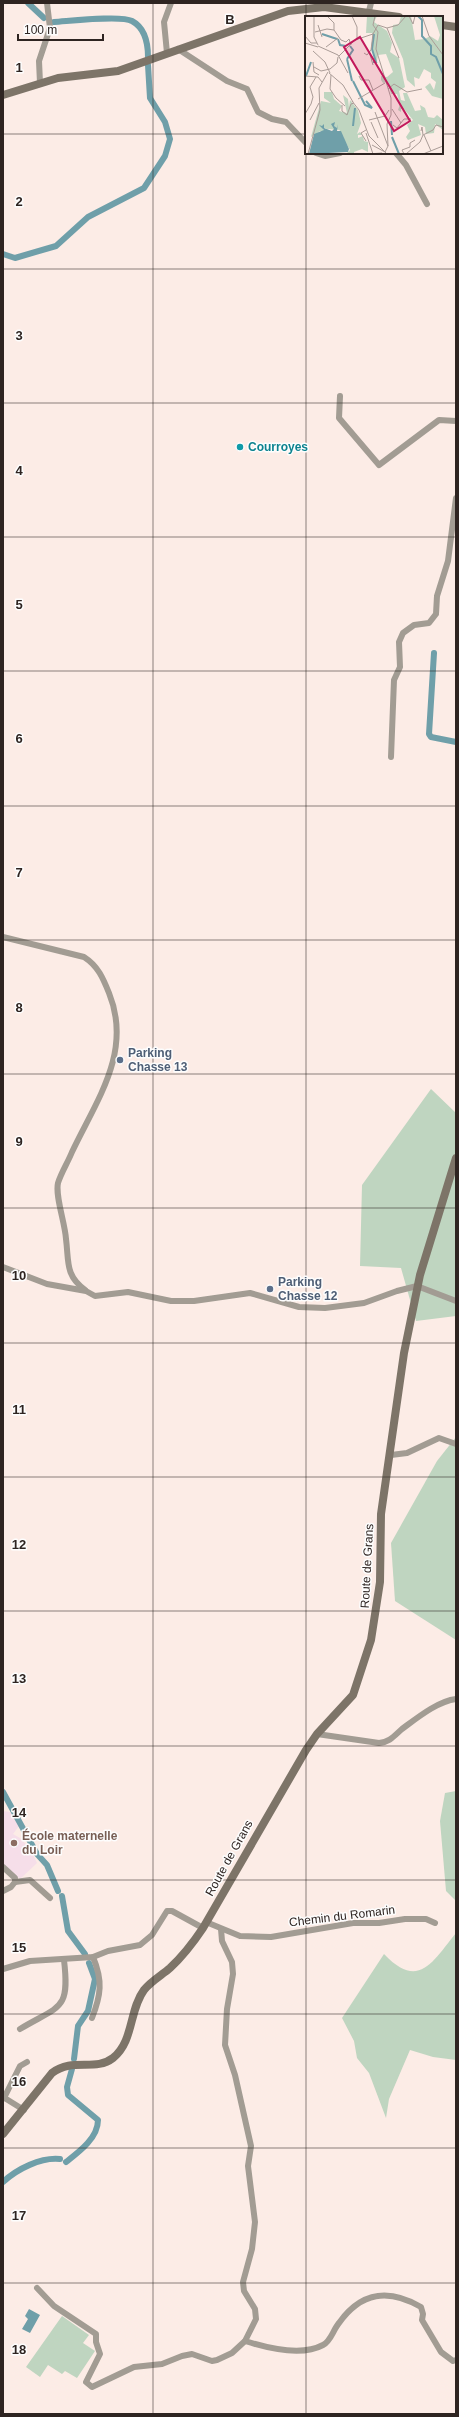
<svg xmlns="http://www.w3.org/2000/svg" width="459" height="2417" font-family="Arial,sans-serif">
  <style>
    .education { fill: #f6dee9 }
    .green { fill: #bfd5c0 }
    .water { fill: #6f9fa9 }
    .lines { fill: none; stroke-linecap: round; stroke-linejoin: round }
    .canal { stroke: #6f9fa9; stroke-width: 6 }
    .street { stroke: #a29c93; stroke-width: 6 }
    .secondary { stroke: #7d7468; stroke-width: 8 }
    .grid { fill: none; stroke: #2e2421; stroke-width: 1; stroke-opacity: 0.55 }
    .culture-dot { fill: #0f9aa8; stroke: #fdfdfd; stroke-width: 1.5 }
    .service-dot { fill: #5c6f8a; stroke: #fdfdfd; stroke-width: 1.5 }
    .education-dot { fill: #8d6e63; stroke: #fdfdfd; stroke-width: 1.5 }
    .labels { text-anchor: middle; stroke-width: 3; stroke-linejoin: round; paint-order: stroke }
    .culture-label { font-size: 12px; font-weight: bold; fill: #0d838f; stroke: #fdfdfd; text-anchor: start }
    .service-label { font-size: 12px; font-weight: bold; fill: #4e5e75; stroke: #fdfdfd; text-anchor: start }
    .street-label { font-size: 12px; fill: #2e2421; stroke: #fdfdfd }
    .education-label { font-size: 12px; font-weight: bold; fill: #785e54; stroke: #fdfdfd; text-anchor: start }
    .inset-river { fill: none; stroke: #6f9fa9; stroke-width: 2 }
    .inset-road { fill: none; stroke: #aa9c97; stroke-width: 1 }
    .view { fill: #c2185b; fill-opacity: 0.15; stroke: #c2185b; stroke-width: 2 }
    .inset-edge { fill: none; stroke: #2e2421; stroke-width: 2 }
    .grid-label { font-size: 13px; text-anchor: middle; font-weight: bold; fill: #2e2421; stroke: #fdfdfd; stroke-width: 3; stroke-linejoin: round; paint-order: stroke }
  </style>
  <rect width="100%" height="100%" fill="#fcece6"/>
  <polygon class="education" points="3,1811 10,1812 19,1826 13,1834 20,1838 30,1849 37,1863 20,1879 3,1864"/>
  <g class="green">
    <polygon points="431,1089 456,1113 456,1316 416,1321 401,1268 360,1266 362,1185"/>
    <polygon points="456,1437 456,1640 395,1601 391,1543 437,1461"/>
    <polygon points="456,1791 456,1901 446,1891 440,1821 445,1793"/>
    <path d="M456 1933V2060L433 2057 410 2050 389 2099 386 2118 369 2073 357 2058 354 2041 342 2018 384 1954C419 1991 433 1961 456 1933Z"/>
    <polygon points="62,2316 89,2335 83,2343 95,2351 77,2378 65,2371 62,2374 48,2365 40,2377 26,2367"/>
  </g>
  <polygon class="water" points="29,2309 40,2315 30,2333 22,2329 28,2319 25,2316"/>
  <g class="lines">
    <g class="canal">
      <polyline points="28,3 44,18"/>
      <path d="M54 22C70 21 121 15 132 21 145 28 148 44 148 57"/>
      <polyline points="3,254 15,258 56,246 88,217 144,188 165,156 170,139 165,122 150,98 148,65"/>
      <polyline points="434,653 429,734 431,737 456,742"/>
      <polyline points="3,1792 37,1854 47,1865 58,1891"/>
      <polyline points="62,1896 68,1931 85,1954"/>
      <polyline points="74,2059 78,2026 88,2011 95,1979 89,1963"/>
      <path d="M66 2162C79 2152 98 2138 98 2120L68 2095 67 2087 72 2069"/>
      <path d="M3 2182C17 2169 41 2157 60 2159"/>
    </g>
    <g class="street">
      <polyline points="369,11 371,3"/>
      <polyline points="178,49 227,81 247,89 258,112 272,119 286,122 306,143"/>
      <polyline points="167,53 164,22 171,3"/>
      <polyline points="40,83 39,61 50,28 47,3"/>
      <polyline points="316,153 325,156 340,153"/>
      <polyline points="396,153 406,165 427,204"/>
      <polyline points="340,396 339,418 379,465 439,420 456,421"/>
      <polyline points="391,757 394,680 400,667 399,642 403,633 414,625 429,623 436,614 437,596 448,561 456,498"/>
      <path d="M3 937 84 957C98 966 103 978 109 993 133 1052 96 1101 72 1152 68 1162 61 1173 58 1183 55 1196 65 1223 66 1239 69 1262 65 1275 85 1290"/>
      <polyline points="3,1267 47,1284 86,1291 95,1296 128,1292 171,1301 194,1301 250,1293 299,1307 325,1308 364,1303 397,1291 417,1286 456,1301"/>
      <polyline points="391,1455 407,1453 439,1438 456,1444"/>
      <path d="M317 1734 379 1743C390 1742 394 1736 402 1729 417 1718 438 1701 456 1699"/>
      <polyline points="3,1867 15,1878 15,1882 30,1880 50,1898"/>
      <polyline points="3,1891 11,1887 15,1882"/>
      <polyline points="206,1922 240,1936 271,1937 353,1923 379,1923 405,1919 426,1919 435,1923"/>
      <polyline points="3,1969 30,1961 93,1957 108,1951 140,1945 152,1935 167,1911 172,1911 203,1928"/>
      <path d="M92 2018C101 1995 103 1981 93 1957"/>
      <path d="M20 2029C60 2005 70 2011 64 1960"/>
      <polyline points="3,2097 24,2110"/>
      <polyline points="4,2098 20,2066 27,2062"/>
      <polyline points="37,2288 54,2306 96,2334 96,2342 100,2354 86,2382 92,2387 134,2367 162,2364 182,2356 192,2354 212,2361 217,2360 232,2353 245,2341 256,2319 255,2309 244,2291 243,2282 252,2249 255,2222 248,2166 251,2146 235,2075 225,2045 227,2009 233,1974 232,1962 222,1941 221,1929"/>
      <path d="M245 2341C267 2348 301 2357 323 2345 331 2341 333 2330 339 2323 361 2292 388 2288 421 2307L423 2314 422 2320 441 2352 453 2361 456 2360"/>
    </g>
    <g class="secondary">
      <polyline points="442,25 456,27"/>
      <polyline points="3,95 58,78 118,71 288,11 324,7 399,17"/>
      <path d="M3 2134 52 2073C73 2057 95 2072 113 2058 134 2041 129 2010 144 1990 151 1981 162 1975 170 1968 183 1956 193 1943 203 1928L306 1750 317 1734 353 1695 371 1640 380 1582 381 1514 404 1353 420 1275 456 1158"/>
    </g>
  </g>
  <path class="grid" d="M153 3V2414M306 3V17M306 17V153M3 134H306M442 134H456M306 153V2414M3 269H456M3 403H456M3 537H456M3 671H456M3 806H456M3 940H456M3 1074H456M3 1208H456M3 1343H456M3 1477H456M3 1611H456M3 1746H456M3 1880H456M3 2014H456M3 2148H456M3 2283H456"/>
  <circle class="culture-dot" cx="240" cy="447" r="4"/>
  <g class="service-dot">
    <circle cx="120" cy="1060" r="4"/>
    <circle cx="270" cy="1289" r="4"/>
  </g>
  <circle class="education-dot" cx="14" cy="1843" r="4"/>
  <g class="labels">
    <g class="culture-label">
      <text x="248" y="451">Courroyes</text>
    </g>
    <g class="service-label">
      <text x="128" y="1057">Parking<tspan x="128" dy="14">Chasse 13</tspan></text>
      <text x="278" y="1286">Parking<tspan x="278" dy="14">Chasse 12</tspan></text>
    </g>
    <g class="street-label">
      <text transform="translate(367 1566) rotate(-87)" y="4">Route de Grans</text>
      <text transform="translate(229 1858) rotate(-61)" y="4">Route de Grans</text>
      <text transform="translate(342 1916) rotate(-7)" y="4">Chemin du Romarin</text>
    </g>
    <g class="education-label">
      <text x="22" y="1840">École maternelle<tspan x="22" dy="14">du Loir</tspan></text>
    </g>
  </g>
  <g transform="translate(305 16)">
    <rect width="138" height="138" fill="#fcece6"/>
    <path d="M62 0H72L69 6 82 15 87 27 85 36 94 42 100 71 94 75 96 84 100 85 98 77H102L110 95 116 94 115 89 120 92 123 101 129 102 132 99 138 104V114L130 108 129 117 121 118 120 111 113 108 116 119 103 124 101 121 105 115 102 109 108 104 99 93H96V96L93 94 95 88 92 78H86L83 66 78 67 76 64V60L82 61 88 56 81 38 73 39 72 45 70 44 66 31 69 25 67 17H61ZM96 0H106L110 24 120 23 125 20 133 25 135 19 129 0H138V83L127 80 120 71 125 67 129 74 131 66 126 62V57L119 53 114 63 109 61 110 71 102 64 98 43 87 17 88 9 94 8ZM19 76H27L29 83 37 90 34 95 42 97 38 79 43 83 44 92 45 84 53 94 56 107 52 118 55 116 57 119H53V122L58 120 59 125 63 126V136L57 133 49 136V138H41L45 134 39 124H36L39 122 36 117H33L35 114 22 113 23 117 21 112 18 113 21 116 15 115 6 121 16 85 26 87 19 82Z" fill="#bfd5c0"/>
    <path d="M30 106 29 110 32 112 33 108 32 115H36L44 133 43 136 4 138 9 118 19 114 14 109 17 110 19 108V112L27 115 29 113 26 108Z" fill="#6f9fa9"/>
    <path class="inset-river" d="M113 0 117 4V20L126 30V38L131 41 138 58M17 18 32 23M33 23 35 29 41 30M42 43 47 65M42 43 48 34 45 30M68 46H71L67 33 69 18M1 60 6 46M48 65 56 81M56 81 60 89 67 92 61 85M86 105 87 119M48 110 50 92M87 121 94 138"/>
    <path class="inset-road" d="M9 0V21L13 29M47 0 52 11V23M70 0 68 9 73 16 71 33 86 82V99L82 108 83 130M104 0 108 8 110 0M117 0 124 20 138 39M23 1 29 7V14M13 9 17 21M82 12 94 42M29 14 36 24 41 26 44 23 46 29M10 16 22 13 29 14M0 20 6 27H12M0 27 13 31M13 30 33 39 43 57M21 31 33 22M8 35 20 46 25 57M64 35 68 49M59 37 62 39 66 34 68 18M34 40 50 24 68 18 73 9 82 12 93 9 101 0M8 46 9 56 14 59M9 51 16 55 25 53 32 47 33 41M24 57 38 69 48 86M26 59 25 73 31 82 40 90M0 60 13 61 17 66M54 60 56 64H64L68 74M83 73 89 68 102 76 117 73M53 83 80 67M47 85 54 94 64 120 82 138M37 89V95L42 99 46 88 49 87M87 93 96 107M70 96 83 130M0 98 6 88 8 81 5 71 11 61M5 104 14 87M64 104 80 100 84 94M66 106 73 122M88 109 92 112 99 103H106M61 114 56 117 61 125M116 115 117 111 118 119M61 117 68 138M119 119 126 135M67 129 80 136 83 130M3 138 15 94 14 72 23 56M63 138 77 137M99 138 97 134 105 131V127L110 124M101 138 115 126 118 119 128 114 131 109 138 111M118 138 138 130"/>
    <path class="view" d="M55 21 105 105 89 115 39 31Z"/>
    <rect width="138" height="138" class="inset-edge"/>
  </g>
  <g class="grid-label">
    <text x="230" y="24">B</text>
    <text x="19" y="72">1</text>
    <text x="19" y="206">2</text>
    <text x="19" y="340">3</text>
    <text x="19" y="475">4</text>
    <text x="19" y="609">5</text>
    <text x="19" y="743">6</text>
    <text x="19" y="877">7</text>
    <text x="19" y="1012">8</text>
    <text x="19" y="1146">9</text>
    <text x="19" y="1280">10</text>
    <text x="19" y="1414">11</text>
    <text x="19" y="1549">12</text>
    <text x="19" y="1683">13</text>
    <text x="19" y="1817">14</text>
    <text x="19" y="1952">15</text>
    <text x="19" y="2086">16</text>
    <text x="19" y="2220">17</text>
    <text x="19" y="2354">18</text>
  </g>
  <rect width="459" height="2417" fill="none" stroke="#2e2421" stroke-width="8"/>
  <path d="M18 34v6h85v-6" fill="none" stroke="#2e2421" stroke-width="2"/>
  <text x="24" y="34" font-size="12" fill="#2e2421" stroke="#fdfdfd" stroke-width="3" paint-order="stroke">100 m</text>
</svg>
